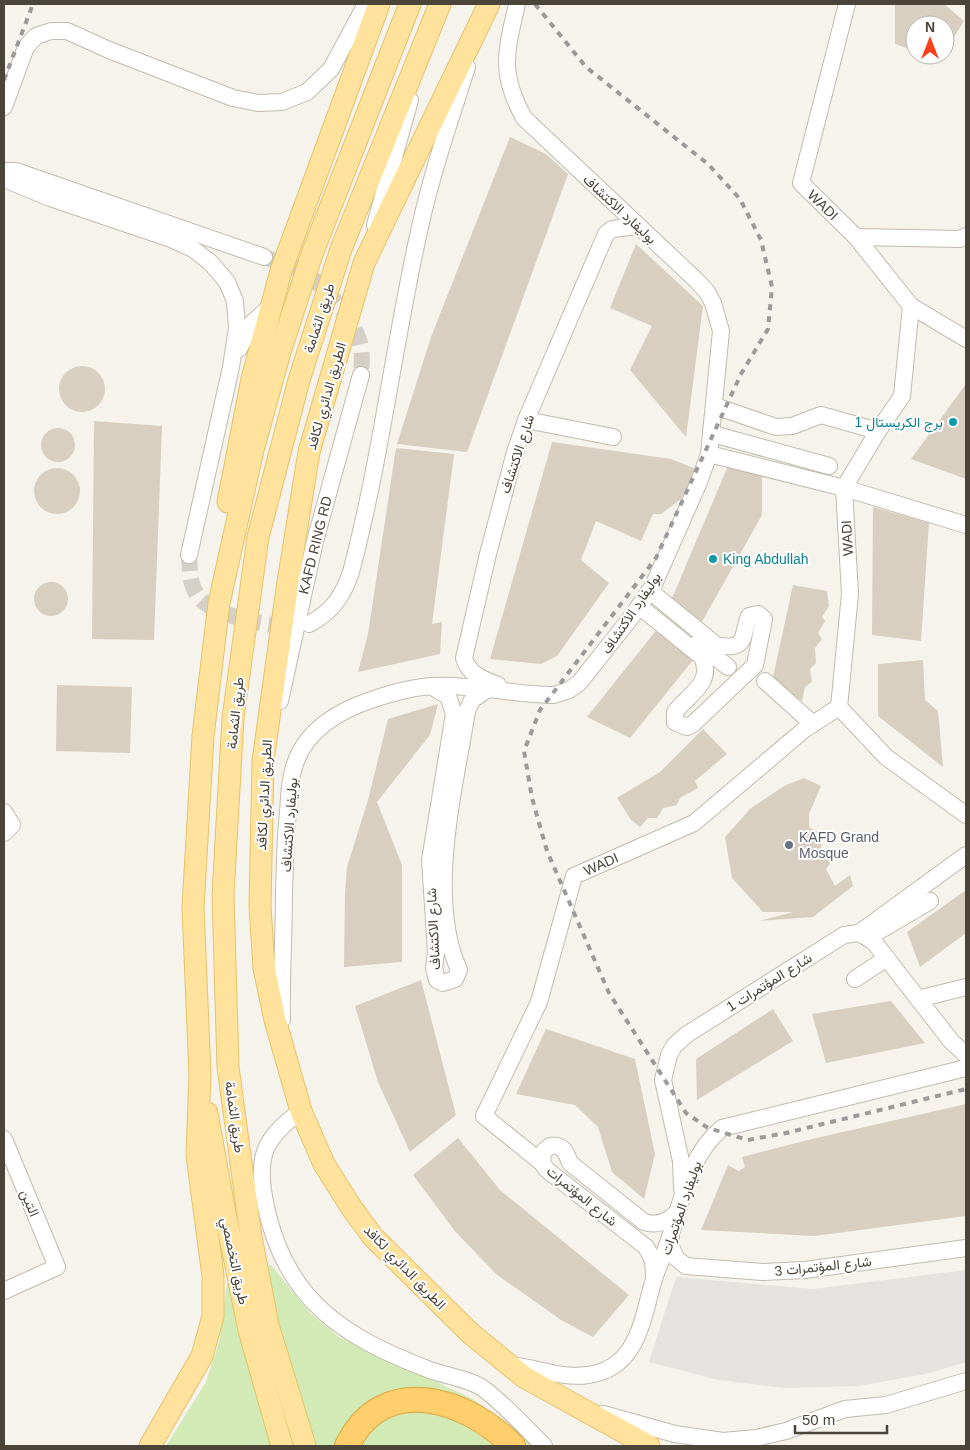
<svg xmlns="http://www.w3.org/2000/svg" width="970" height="1450" font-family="Arial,Vazirmatn,sans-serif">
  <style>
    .green { fill: #d2eab5 }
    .parking { fill: #e5e3e0 }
    .building { fill: #d8cfc1 }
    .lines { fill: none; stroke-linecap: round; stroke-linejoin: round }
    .minor-tunnel { stroke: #d4d0c8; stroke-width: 16; stroke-dasharray: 16 8; stroke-linecap: butt }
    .minor-casing { stroke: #c2bbae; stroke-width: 18 }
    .major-casing { stroke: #e6c16a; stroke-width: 23 }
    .highway-casing { stroke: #e0a43c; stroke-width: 26 }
    .minor { stroke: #fff; stroke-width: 16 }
    .major { stroke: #ffe39c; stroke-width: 21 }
    .highway { stroke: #ffcf6e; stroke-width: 24 }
    .rail { stroke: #9a9a9a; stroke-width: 4; stroke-dasharray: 6 6; stroke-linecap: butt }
    .culture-dot { fill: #0f9aa8; stroke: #fff; stroke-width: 2 }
    .worship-dot { fill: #6b7280; stroke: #fff; stroke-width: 2 }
    .labels { text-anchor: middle; stroke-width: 4; stroke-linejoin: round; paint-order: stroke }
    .street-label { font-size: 14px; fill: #4b4439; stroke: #fff }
    .culture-label { font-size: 14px; fill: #0d838f; stroke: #fff; text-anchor: end }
    .worship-label { font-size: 14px; fill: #5b616d; stroke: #fff; text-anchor: start }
  </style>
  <rect width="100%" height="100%" fill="#f6f3ec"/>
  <polygon class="green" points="271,1265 310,1313 339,1337 473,1399 517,1430 533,1446 166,1446 206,1382 219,1342 227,1284"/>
  <polygon class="parking" points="966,1270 966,1362 926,1374 858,1386 784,1388 718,1380 649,1362 676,1277 813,1289"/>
  <g class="building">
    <polygon points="895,4 944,4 964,21 945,52 945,25 915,25 915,51 895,44"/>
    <polygon points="510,137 546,154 568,174 467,452 397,444 431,337"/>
    <polygon points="636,244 703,306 686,437 630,370 652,326 610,308"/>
    <circle cx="82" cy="389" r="23"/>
    <polygon points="966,384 966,479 911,459"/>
    <polygon points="94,421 162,426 154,640 92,639"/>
    <circle cx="58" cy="445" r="17"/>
    <polygon points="552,442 671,459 696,469 681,499 661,514 653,514 641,541 596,521 581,560 609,583 557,656 541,664 490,659"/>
    <polygon points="396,448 454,454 432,624 442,622 440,654 358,672 368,634"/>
    <polygon points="728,466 762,476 762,515 699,627 670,603"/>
    <circle cx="57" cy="491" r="23"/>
    <polygon points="873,507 929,523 921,641 872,635"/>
    <circle cx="51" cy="599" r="17"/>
    <polygon points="793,585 827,591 829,606 822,617 825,621 818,633 822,639 815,648 816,663 810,669 812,682 805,687 802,701 791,694 773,677"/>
    <polygon points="658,628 693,660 630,738 587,717"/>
    <polygon points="923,660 925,700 938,711 943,767 878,716 878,664"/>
    <polygon points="57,685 132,687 130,753 56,751"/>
    <polygon points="438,704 430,735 377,802 402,865 402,962 344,967 345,893 347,867 368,800 388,719"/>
    <polygon points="703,729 727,754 695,781 698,788 680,798 677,805 663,808 657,818 648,818 640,827 631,820 617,798 660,772"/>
    <polygon points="804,778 821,786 809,814 809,827 823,835 821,850 832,861 826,869 835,886 850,875 853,886 813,917 759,921 793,912 763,912 732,878 725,837 751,808 784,786"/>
    <polygon points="966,890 966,933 920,967 907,932"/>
    <polygon points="421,980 456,1115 410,1152 378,1082 355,1006"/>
    <polygon points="891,1001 925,1043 826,1063 812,1014"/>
    <polygon points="773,1009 793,1041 697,1100 696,1059"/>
    <polygon points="546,1029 635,1059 655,1154 644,1199 612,1172 598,1127 575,1105 516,1094"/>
    <polygon points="966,1104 966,1216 815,1236 701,1230 728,1165 739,1171 745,1167 742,1157 812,1139"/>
    <polygon points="458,1138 500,1190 629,1295 593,1337 561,1320 496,1274 454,1230 413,1175"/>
  </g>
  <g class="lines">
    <g class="minor-tunnel">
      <path d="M264 257C275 261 289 264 300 270 320 281 351 316 358 337 363 349 362 363 361 375"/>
      <path d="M189 555C190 570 189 584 198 596 212 616 270 627 293 626"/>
    </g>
    <defs>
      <g id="minor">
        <polyline points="847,4 801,183 856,237 960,239 966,236"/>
        <polyline points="4,107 26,47 36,36 51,31 67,31 109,50 233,98 258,103 282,102 307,92 331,69 366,4"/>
        <polyline points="4,171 16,171 264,257"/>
        <polyline points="4,179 53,199 171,239 193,249 211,263 227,282 235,301 237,328 231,367 189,555"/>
        <polyline points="375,225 410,100"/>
        <polyline points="856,237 911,306 902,396 878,431 844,488 850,594 839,707 886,757 966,815"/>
        <polyline points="911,306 966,339"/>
        <polyline points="239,349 251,324 271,306"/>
        <polyline points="715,406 776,427 792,426 821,415 878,431"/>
        <polyline points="526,420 613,437"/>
        <polyline points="713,434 829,466"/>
        <polyline points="709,454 844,488 966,525"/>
        <path d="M639 606 702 657C714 683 689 694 675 712V722L687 727 693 724 755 665 764 619 758 614 749 616C741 637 748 651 716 645L650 591"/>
        <path d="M309 624C332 612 343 596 351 572 381 459 394 342 420 227 432 173 450 120 467 67"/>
        <polyline points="698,643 728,667"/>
        <polyline points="765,681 813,724"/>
        <path d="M498 685C484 680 468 674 464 658L488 554 515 452 526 420 606 234 612 229 637 226"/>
        <path d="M431 686 448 696 454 714 430 860 436 952 434 968 437 980 443 983 455 979 459 970C426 896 455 788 467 711L472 700 488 689"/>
        <polyline points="280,701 315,541 361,375"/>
        <polyline points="4,812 12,825 4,833"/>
        <polyline points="859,933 966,855"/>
        <polyline points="874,934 930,901"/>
        <polyline points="855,979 887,958"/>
        <polyline points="918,999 966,987"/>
        <path d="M282 1020C281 977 284 935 284 892 285 865 285 839 288 812 289 800 289 787 292 775 300 733 337 711 374 699 392 693 414 687 433 686 474 684 514 695 554 695L569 690 579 683 633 615 654 584 699 482 709 454 721 331 713 303 707 292 697 281 524 118C499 73 506 52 517 4"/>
        <path d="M301 1111C264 1138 256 1156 265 1202 284 1300 343 1337 430 1370 446 1376 470 1379 484 1389 505 1405 525 1427 544 1446"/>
        <polyline points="4,1139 57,1267 4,1291"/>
        <polyline points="542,1163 484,1116 539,1002 574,876 694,823 805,729 839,707"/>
        <polyline points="682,1189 681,1161 663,1080 669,1055 674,1046 686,1035 844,935 859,933 874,942 951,1041 966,1055"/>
        <polyline points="671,1238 670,1244 676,1258 686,1266 763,1272 805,1270 966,1248"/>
        <path d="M654 1276 653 1260 646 1247 547 1170 542 1163 543 1152 550 1146C564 1144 566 1153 570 1163L644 1222C656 1226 668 1222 677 1212"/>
        <path d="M509 1365C535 1367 561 1379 588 1375 639 1368 642 1318 654 1279 658 1266 665 1253 669 1240 682 1201 689 1155 722 1128L966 1068"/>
        <polyline points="603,1414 675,1434 723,1441 756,1438 786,1431 845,1409 886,1405 966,1381"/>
      </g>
      <g id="major">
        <polyline points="489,4 364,263 309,452 288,582 263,761 260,906 264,968 275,1020 301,1111 324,1164 351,1207 373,1237 470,1333 524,1377 649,1446"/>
        <polyline points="228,502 252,379 281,271 379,4"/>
        <polyline points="207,1113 224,1208 249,1330 282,1446"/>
        <polyline points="150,1446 202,1356 213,1316 213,1276 197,1155 200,1074 193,908 203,736 219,603 253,450 280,352 312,254 410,4"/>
        <polyline points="305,1446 268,1325 251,1237 228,1067 223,895 233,718 258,537 299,380 341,249 440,4"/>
      </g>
      <path id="highway" d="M347 1446C383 1371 467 1399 513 1446"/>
    </defs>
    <use href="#minor" class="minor-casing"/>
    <use href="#major" class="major-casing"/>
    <use href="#highway" class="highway-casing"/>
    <use href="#minor" class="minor"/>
    <use href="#major" class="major"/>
    <use href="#highway" class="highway"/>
    <g class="rail">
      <polyline points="535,4 586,67 708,164 740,199 761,240 772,287 768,329 741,374 656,558 540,710 524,751 532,798 547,851 609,993 686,1113 708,1128 748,1140 786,1133 966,1089"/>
      <polyline points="4,80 33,4"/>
    </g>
  </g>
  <g class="culture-dot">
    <circle cx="953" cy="422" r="5"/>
    <circle cx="713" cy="559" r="5"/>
  </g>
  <circle class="worship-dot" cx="789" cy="845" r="5"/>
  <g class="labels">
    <g class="street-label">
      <text transform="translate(823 205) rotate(44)" y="5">WADI</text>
      <text transform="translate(620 209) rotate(43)" y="5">بوليفارد الاكتشاف</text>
      <text transform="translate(319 318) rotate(-72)" y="5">طريق الثمامة</text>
      <text transform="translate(326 396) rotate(-74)" y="5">الطريق الدائري لكافد</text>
      <text transform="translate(517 454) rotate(-72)" y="5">شارع الاكتشاف</text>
      <text transform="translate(847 538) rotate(-93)" y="5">WADI</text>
      <text transform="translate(315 545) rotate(-76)" y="5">KAFD RING RD</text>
      <text transform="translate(631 613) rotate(-56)" y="5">بوليفارد الاكتشاف</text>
      <text transform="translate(235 713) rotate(-84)" y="5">طريق الثمامة</text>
      <text transform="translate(264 795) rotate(-87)" y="5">الطريق الدائري لكافد</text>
      <text transform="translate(289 825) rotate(-86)" y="5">بوليفارد الاكتشاف</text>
      <text transform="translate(601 864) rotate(-24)" y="5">WADI</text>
      <text transform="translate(433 929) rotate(-93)" y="5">شارع الاكتشاف</text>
      <text transform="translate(769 982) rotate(-32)" y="5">شارع المؤتمرات 1</text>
      <text transform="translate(235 1117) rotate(82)" y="5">طريق الثمامة</text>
      <text transform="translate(582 1196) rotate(39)" y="5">شارع المؤتمرات</text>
      <text transform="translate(30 1203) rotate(67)" y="5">التين</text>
      <text transform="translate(681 1208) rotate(-71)" y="5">بوليفارد المؤتمرات</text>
      <text transform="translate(235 1261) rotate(78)" y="5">طريق التخصصي</text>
      <text transform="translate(823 1266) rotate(-6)" y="5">شارع المؤتمرات 3</text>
      <text transform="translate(405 1267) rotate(46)" y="5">الطريق الدائري لكافد</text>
    </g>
    <g class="culture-label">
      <text x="943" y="427">برج الكريستال 1</text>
      <text x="723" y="564" text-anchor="start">King Abdullah</text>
    </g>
    <g class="worship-label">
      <text x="799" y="842">KAFD Grand<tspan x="799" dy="16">Mosque</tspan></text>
    </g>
  </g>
  <rect width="970" height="1450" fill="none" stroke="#4b4439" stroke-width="10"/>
  <g transform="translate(930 40)"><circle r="24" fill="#ffffff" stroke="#b7b4b0"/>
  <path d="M0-4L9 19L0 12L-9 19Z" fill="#fc3f1d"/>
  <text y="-8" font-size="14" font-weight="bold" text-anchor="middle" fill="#4b4439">N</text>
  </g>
  <path d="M795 1425v8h92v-8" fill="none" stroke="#4b4439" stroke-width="2.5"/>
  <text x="802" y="1425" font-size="15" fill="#4b4439" stroke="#ffffff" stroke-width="4" paint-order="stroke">50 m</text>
</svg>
